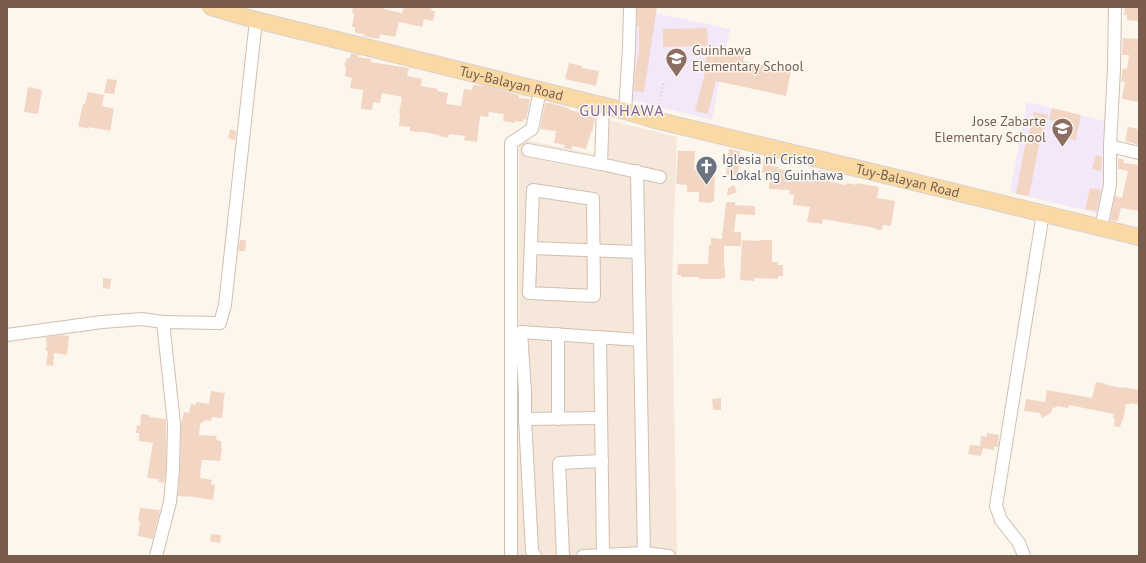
<svg xmlns="http://www.w3.org/2000/svg" width="1146" height="563" font-family="'PT Sans',sans-serif">
  <style>
    .residential { fill: #f5e8da }
    .education { fill: #f3e8fa }
    .building { fill: #f3d5c3 }
    .lines { fill: none; stroke-linecap: round; stroke-linejoin: round }
    .minor-casing { stroke: #d1beb0; stroke-width: 14 }
    .major-casing { stroke: #dad1cd; stroke-width: 18 }
    .path { stroke: #d9b8a5; stroke-width: 1.5; stroke-dasharray: 1 3; stroke-linecap: butt }
    .minor { stroke: #fff; stroke-width: 12 }
    .major { stroke: #fbd9a5; stroke-width: 16 }
    .labels { text-anchor: middle; stroke-width: 3; stroke-linejoin: round; paint-order: stroke }
    .education-label { font-size: 14px; fill: #785e54; stroke: #fffaf3; text-anchor: start }
    .street-label { font-size: 14px; fill: #7a5c4d; stroke: #fffaf3 }
    .worship-label { font-size: 14px; fill: #5b616d; stroke: #fffaf3; text-anchor: start }
    .quarter-label { font-size: 16px; letter-spacing: 1px; fill: #846695; stroke: #fffaf3 }
  </style>
  <rect width="100%" height="100%" fill="#fdf6ec"/>
  <polygon class="residential" points="596,117 677,137 672,285 677,556 518,556 519,139 594,154"/>
  <g class="education">
    <polygon points="632,8 730,29 712,120 629,99"/>
    <polygon points="1027,102 1105,121 1106,177 1100,214 1010,192"/>
  </g>
  <g class="building">
    <polygon points="353,7 379,7 384,8 384,9 402,13 404,7 412,8 412,7 432,7 431,11 435,11 433,21 424,19 422,27 399,22 395,37 380,34 379,39 363,36 364,34 355,33 355,27 352,27 354,17 354,13 352,13"/>
    <polygon points="637,7 657,7 644,92 634,91 635,71 639,51 639,26 637,26"/>
    <polygon points="1125,7 1139,7 1139,21 1127,20 1127,15 1124,15"/>
    <polygon points="707,28 708,46 663,47 663,29"/>
    <polygon points="1123,38 1139,39 1139,102 1122,99 1125,82 1121,81 1123,68 1127,69 1129,55 1122,55"/>
    <polygon points="709,45 732,50 733,47 746,49 743,61 791,71 786,96 716,81 708,114 695,111 705,73 703,72"/>
    <polygon points="351,53 359,55 358,57 371,59 371,62 409,68 407,76 422,79 421,86 438,89 437,91 448,93 446,104 461,106 464,89 472,90 473,85 485,86 519,95 519,98 530,99 526,120 523,119 523,122 515,121 515,123 503,121 504,114 489,112 488,117 480,116 477,142 464,140 465,136 449,134 448,138 439,136 439,135 424,132 418,132 410,131 410,127 399,126 400,114 399,114 402,97 382,93 380,103 373,102 372,110 361,109 363,90 350,88 352,78 345,76 346,69 344,63 346,62 347,58 350,58"/>
    <polygon points="569,63 582,66 582,68 599,71 596,86 565,79"/>
    <polygon points="107,79 117,80 114,94 104,93"/>
    <polygon points="28,87 42,90 38,114 24,112"/>
    <polygon points="88,92 104,95 102,106 114,109 110,131 89,127 89,129 78,126 83,104 85,104"/>
    <polygon points="545,103 551,103 553,104 569,108 569,110 590,114 589,116 595,118 592,132 591,132 586,149 572,146 572,149 564,148 565,145 554,143 556,131 540,129"/>
    <polygon points="1052,108 1081,115 1076,140 1061,137 1064,123 1049,120"/>
    <polygon points="1034,112 1048,115 1045,128 1044,127 1039,145 1029,196 1016,194 1025,145 1026,145"/>
    <polygon points="1128,127 1139,129 1139,145 1125,141"/>
    <polygon points="230,129 236,131 235,140 228,138"/>
    <polygon points="729,149 740,151 738,176 726,174"/>
    <polygon points="678,151 695,151 694,170 715,171 714,201 709,203 699,202 699,192 687,192 687,185 676,184"/>
    <polygon points="1096,155 1102,157 1101,171 1092,169"/>
    <polygon points="764,156 770,157 770,166 779,167 778,169 785,170 785,175 798,177 798,173 817,177 819,170 831,172 830,182 846,185 847,183 857,185 857,183 879,187 877,198 895,201 891,226 883,225 882,230 875,229 875,228 823,219 822,224 807,222 810,207 793,205 794,195 789,194 790,190 769,189 770,178 764,178 764,173 762,173"/>
    <polygon points="1118,158 1124,160 1123,163 1139,165 1139,211 1121,208 1118,221 1110,220 1115,196 1122,198 1128,171 1118,169"/>
    <polygon points="734,185 737,192 727,196 728,188"/>
    <polygon points="1090,188 1101,190 1097,211 1085,209"/>
    <polygon points="726,202 735,202 735,205 755,206 755,215 736,214 734,232 741,232 741,246 724,246 724,267 725,267 725,278 721,278 721,279 699,279 699,277 681,277 681,275 677,275 678,264 708,264 709,245 711,245 711,238 722,239"/>
    <polygon points="240,240 246,240 245,251 238,251"/>
    <polygon points="742,240 759,241 759,240 772,240 772,262 778,262 778,265 783,265 783,276 778,276 778,279 754,278 754,281 740,280"/>
    <polygon points="103,278 111,279 110,289 103,288"/>
    <polygon points="61,335 69,336 67,355 54,353 53,366 46,365 48,351 46,351 47,341 46,341 46,337"/>
    <polygon points="1096,382 1106,384 1106,385 1123,388 1123,387 1139,390 1139,405 1130,403 1130,404 1126,404 1123,420 1122,420 1120,427 1114,426 1115,419 1113,418 1114,414 1069,405 1068,408 1057,406 1056,408 1053,407 1051,413 1042,418 1040,413 1024,411 1026,399 1045,402 1047,390 1092,398"/>
    <polygon points="211,391 225,393 223,403 224,404 222,418 212,417 211,421 205,420 200,424 199,435 217,436 216,440 221,441 221,446 222,446 221,448 222,449 220,461 202,460 200,473 201,473 200,478 212,480 211,484 215,485 213,500 188,496 188,497 178,496 180,470 181,425 184,412 189,413 191,404 196,405 196,402 209,404"/>
    <polygon points="721,398 721,410 713,410 712,399"/>
    <polygon points="141,414 149,415 149,417 166,419 166,470 164,483 158,482 159,479 147,478 153,443 139,441 139,433 136,433 137,425 140,426"/>
    <polygon points="987,433 999,435 998,447 994,447 994,450 983,448 981,456 968,454 970,445 980,446 981,436 987,437"/>
    <polygon points="140,508 160,510 153,539 138,536 140,522 138,521"/>
    <polygon points="211,534 221,535 220,543 210,541"/>
  </g>
  <g class="lines">
    <defs>
      <g id="minor">
        <polyline points="1115,7 1114,69 1110,146 1139,153"/>
        <polyline points="603,106 601,164 660,177"/>
        <polyline points="625,111 629,48 630,7"/>
        <polyline points="528,150 601,164"/>
        <polyline points="637,171 644,556"/>
        <polygon points="533,190 593,199 594,296 529,293"/>
        <polyline points="1101,228 1110,185 1110,146"/>
        <polyline points="531,248 638,252"/>
        <polyline points="558,334 558,419"/>
        <polyline points="7,335 102,322 142,319 163,322"/>
        <polyline points="600,337 603,555"/>
        <polyline points="525,419 601,418"/>
        <polyline points="156,556 170,502 173,470 174,424 163,322 220,323 225,305 256,20"/>
        <polyline points="511,556 511,143 532,129 540,90"/>
        <polyline points="535,556 532,551 525,419 525,392 521,332 640,340"/>
        <polyline points="563,556 559,463 602,461"/>
        <polyline points="583,556 644,553 669,556"/>
        <polyline points="1024,556 1019,543 1001,520 996,506 1043,213"/>
      </g>
      <g id="major">
        <path id="s1" d="M211 7 256 20 625 111 655 120 910 181 1139 237"/>
      </g>
    </defs>
    <use href="#minor" class="minor-casing"/>
    <use href="#major" class="major-casing"/>
    <polyline class="path" points="658,108 664,81"/>
    <use href="#minor" class="minor"/>
    <use href="#major" class="major"/>
  </g>
  <defs>
    <symbol id="school-pin" viewBox="-11 -11 22 30"><path d="M0 17L-7.5 6A9.5 9.5 0 1 1 7.5 6Z" fill="#8d6e63" stroke="#fffaf3"/><path d="M0-5L7-2L0 1L-7-2ZM-4 1L0 2.5L4 1V4Q0 6-4 4Z" fill="#fff"/></symbol>
    <symbol id="church-pin" viewBox="-11 -11 22 30"><path d="M0 17L-7.5 6A9.5 9.5 0 1 1 7.5 6Z" fill="#6b7280" stroke="#fffaf3"/><path d="M-1.2-6h2.4v3.5h3.3v2.4h-3.3V6h-2.4V-.1h-3.3v-2.4h3.3Z" fill="#fff"/></symbol>
  </defs>
  <g fill-rule="evenodd">
    <use href="#school-pin" x="664" y="46" width="25" height="34"/>
    <use href="#school-pin" x="1050" y="116" width="25" height="34"/>
    <use href="#church-pin" x="694" y="154" width="25" height="34"/>
  </g>
  <g class="labels">
    <g class="education-label">
      <text x="692" y="55">Guinhawa<tspan x="692" dy="16">Elementary School</tspan></text>
      <text x="1046" y="126" text-anchor="end">Jose Zabarte<tspan x="1046" dy="16">Elementary School</tspan></text>
    </g>
    <g class="street-label">
      <text dy="5" stroke="none"><textPath href="#s1" startOffset="310">Tuy-Balayan Road</textPath></text>
      <text dy="5" stroke="none"><textPath href="#s1" startOffset="718">Tuy-Balayan Road</textPath></text>
    </g>
    <g class="worship-label">
      <text x="722" y="164">Iglesia ni Cristo<tspan x="722" dy="16">- Lokal ng Guinhawa</tspan></text>
    </g>
    <g class="quarter-label">
      <text x="622" y="116">GUINHAWA</text>
    </g>
  </g>
  <rect width="1146" height="563" fill="none" stroke="#7a5c4d" stroke-width="16"/>
</svg>
